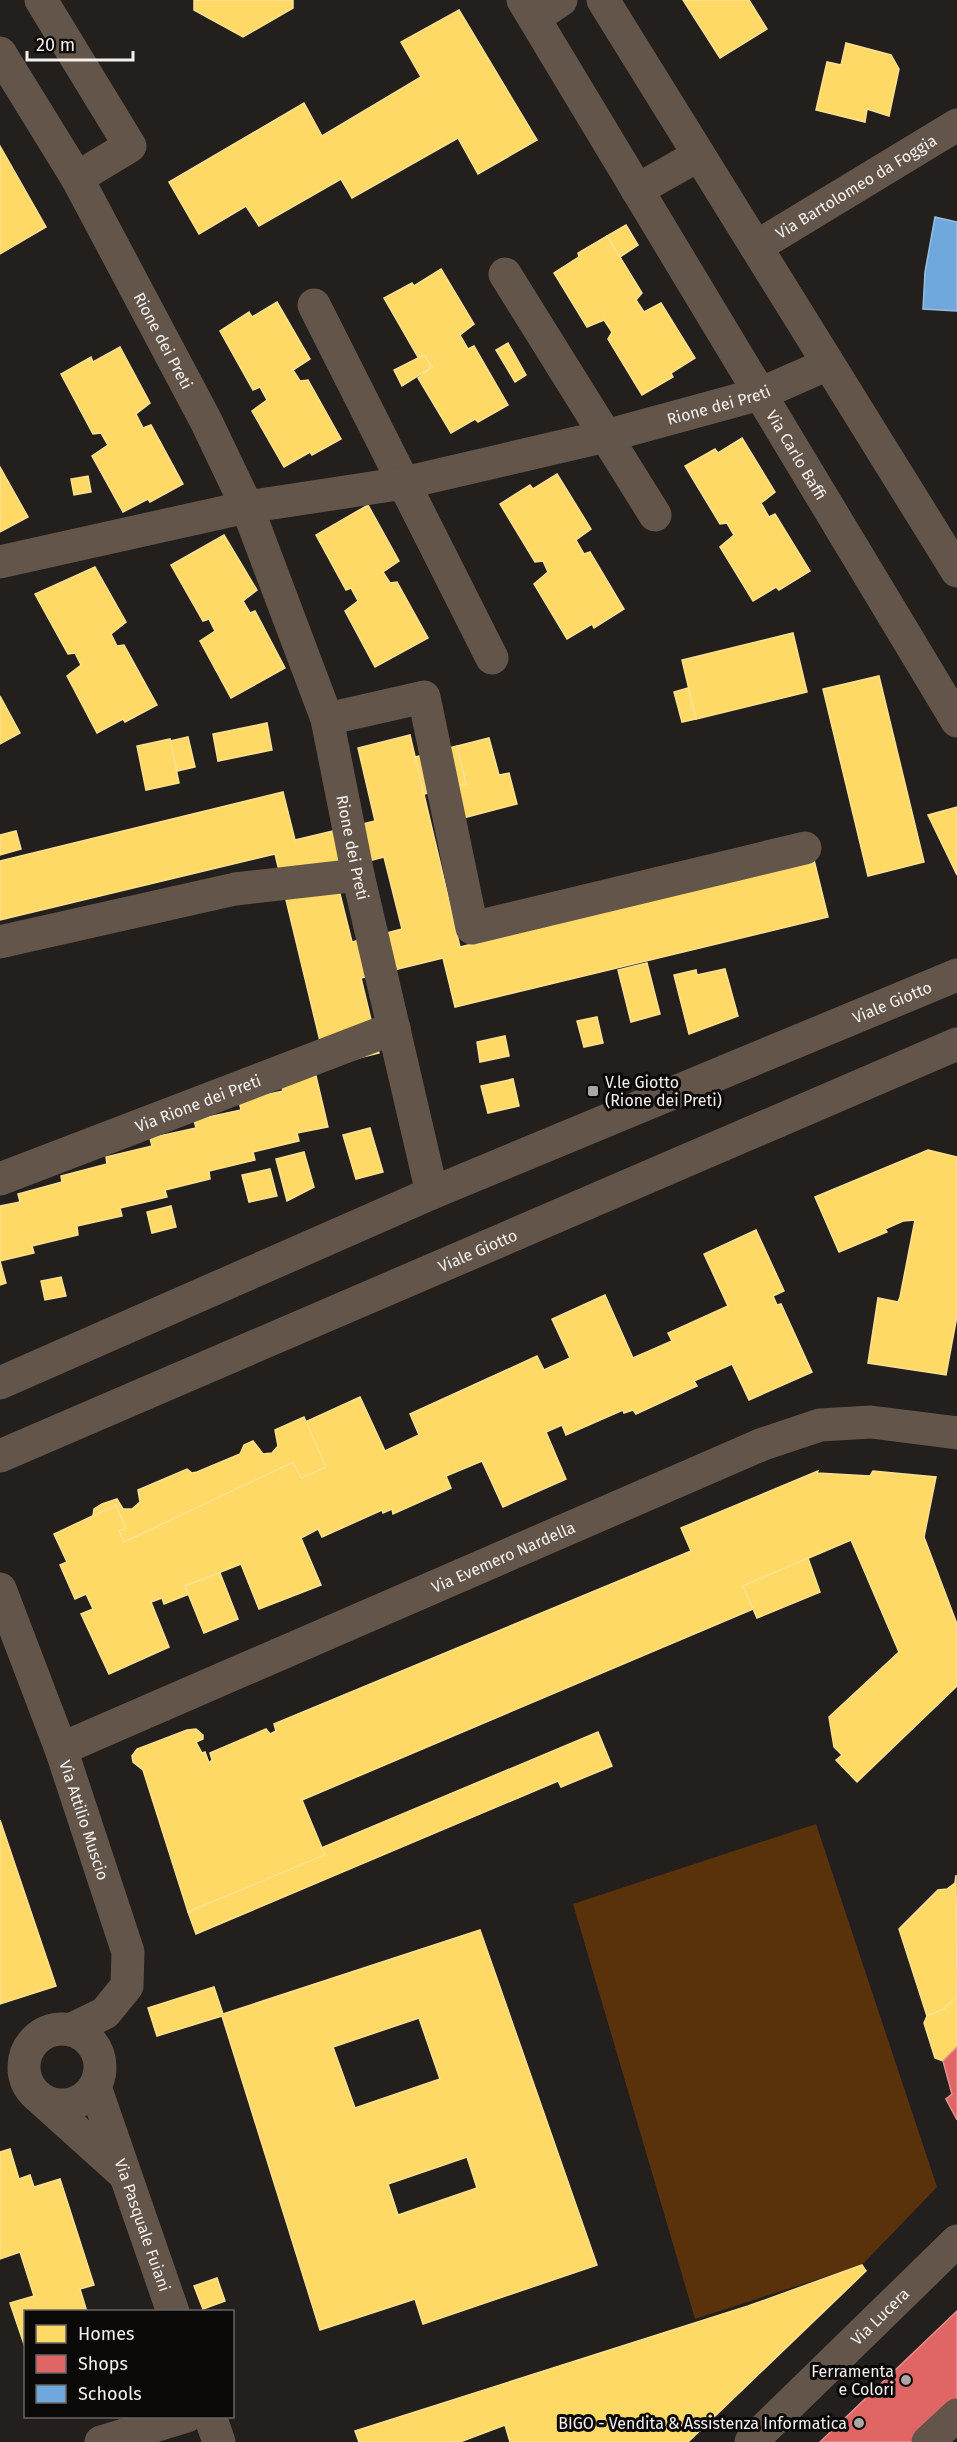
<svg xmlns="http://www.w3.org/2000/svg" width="957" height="2442" font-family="'Fira Sans',sans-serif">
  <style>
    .green { fill: #59310a }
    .homes { fill: #ffd966; stroke: #fbe08f; stroke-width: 1.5; fill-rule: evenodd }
    .shops { fill: #e06666; stroke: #e68f8f; stroke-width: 1.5 }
    .schools { fill: #6fa8dc; stroke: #97bee1; stroke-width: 1.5 }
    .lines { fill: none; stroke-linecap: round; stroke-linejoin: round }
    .minor { stroke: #635549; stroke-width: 33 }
    .poi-dot { fill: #aaa7a5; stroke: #0b0908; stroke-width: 2 }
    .labels { text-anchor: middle; stroke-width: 6; stroke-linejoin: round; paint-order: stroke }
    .street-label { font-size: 16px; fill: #f3f0ee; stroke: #0b0908 }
    .poi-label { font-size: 16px; fill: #f3f0ee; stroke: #0b0908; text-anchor: end }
  </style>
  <rect width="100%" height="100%" fill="#221f1d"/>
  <polygon class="green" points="816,1824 937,2187 862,2265 695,2319 573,1904"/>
  <g class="homes">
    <polygon points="194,0 293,0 293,8 243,37 194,10"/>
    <polygon points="683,0 749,0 767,29 720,58"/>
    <polygon points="459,10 537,140 478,174 458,138 352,198 341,179 259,226 246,206 199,234 169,182 304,103 322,136 421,77 401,42"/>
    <polygon points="846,43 891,55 899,69 889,116 867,109 865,122 816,110 827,62 841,65"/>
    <polygon points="0,146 46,227 0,254"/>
    <polygon points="626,225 638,245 620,257 607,236"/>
    <polygon points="607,236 642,293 636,300 644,312 661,303 695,358 671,373 673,377 642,395 608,339 612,332 604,320 587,327 554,273 579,257 578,253"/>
    <polygon points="441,269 474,324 460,335 468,349 474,346 508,405 478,422 475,419 451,433 418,378 432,367 424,355 418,357 384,298 412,283 414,286"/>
    <polygon points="277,302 310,359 293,370 300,381 308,380 341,439 312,455 310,452 284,467 252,411 267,400 260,387 253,390 220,331 249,312 252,317"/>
    <polygon points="508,343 526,375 515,382 496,350"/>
    <polygon points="120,347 150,403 136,414 143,428 151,425 183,484 150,502 148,499 123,512 92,456 108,445 101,433 93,434 61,374 91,357 93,362"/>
    <polygon points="424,355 432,367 402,386 394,370"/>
    <polygon points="742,438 775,492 761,503 769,517 775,514 810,571 779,590 776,587 753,601 720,547 734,535 727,523 720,524 685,466 715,449 718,453"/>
    <polygon points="0,467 28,517 0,532"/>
    <polygon points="557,474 591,529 576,540 584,554 590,552 624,609 594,628 592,624 567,639 534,584 548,572 543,561 535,562 500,504 530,485 533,489"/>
    <polygon points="88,476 91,492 74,495 71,479"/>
    <polygon points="368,505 399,561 383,572 390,583 397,582 428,638 375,667 345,611 358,601 351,588 346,590 316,535"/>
    <polygon points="224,535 257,590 243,601 250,613 255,611 285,668 231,698 200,641 215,631 209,619 203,621 171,565"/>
    <polygon points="95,567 126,622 111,634 117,646 124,645 157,705 125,722 123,719 97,733 67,676 81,665 75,653 68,654 35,594"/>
    <polygon points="793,633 807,692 696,719 682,660"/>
    <polygon points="879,676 924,862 868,876 823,689"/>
    <polygon points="688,688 696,719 682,722 674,692"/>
    <polygon points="0,696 20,733 0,744"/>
    <polygon points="267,723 272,750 218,761 213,734"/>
    <path d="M410 735 460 947 814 860 828 917 455 1007 443 958 361 978 379 1053 326 1066 275 854 0 920V861L283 792 295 840 375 821 358 748ZM384 857 402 929 352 942 334 870Z"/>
    <polygon points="188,737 195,767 177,771 170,741"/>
    <polygon points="489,738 499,775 509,773 517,804 463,818 455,786 466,784 457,746"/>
    <polygon points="170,739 179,783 146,790 137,746"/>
    <polygon points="457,746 466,784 424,794 415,757"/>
    <polygon points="957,807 957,875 928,815"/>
    <polygon points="16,831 21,849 0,855 0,835"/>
    <polygon points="647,963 660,1014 631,1022 618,970"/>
    <polygon points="725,969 738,1016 689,1034 674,975 696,970 697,975"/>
    <polygon points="597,1017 603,1043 584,1047 577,1021"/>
    <polygon points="505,1036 509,1056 480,1062 477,1042"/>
    <polygon points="316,1076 328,1127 297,1133 299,1141 253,1152 255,1160 209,1171 210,1179 165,1190 167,1197 120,1208 122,1216 77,1226 78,1235 32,1246 34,1253 0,1261 0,1206 20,1202 18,1194 62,1182 61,1176 107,1164 106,1157 152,1146 150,1138 196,1128 194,1120 241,1110 239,1101 283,1091 281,1084"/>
    <polygon points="513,1079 519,1106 488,1113 481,1086"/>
    <polygon points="370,1128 383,1172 356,1179 343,1135"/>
    <polygon points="928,1150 957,1157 957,1316 946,1375 868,1363 878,1298 898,1302 900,1297 915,1220 903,1221 885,1229 887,1232 839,1252 815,1197"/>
    <polygon points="304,1152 314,1187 287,1201 276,1159"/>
    <polygon points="270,1169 277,1196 249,1202 242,1175"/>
    <polygon points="171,1206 176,1227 152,1233 147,1212"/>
    <polygon points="756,1230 784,1291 773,1296 777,1305 781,1304 812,1372 749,1400 732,1364 694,1381 697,1386 636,1414 633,1410 624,1413 623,1410 566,1435 562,1425 546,1432 566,1479 503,1507 482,1461 446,1476 451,1488 393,1514 392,1509 383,1513 382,1510 322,1537 318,1529 301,1538 321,1585 259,1609 241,1564 185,1586 189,1594 164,1604 162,1598 151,1602 169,1647 109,1674 81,1614 93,1609 86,1594 75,1599 60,1565 67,1562 54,1534 116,1505 126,1528 119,1531 124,1542 293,1462 301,1478 326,1467 305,1422 360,1397 385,1451 419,1435 410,1414 537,1356 544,1370 570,1358 552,1319 605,1295 633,1358 672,1341 668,1333 728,1306 704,1254"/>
    <polygon points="0,1261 6,1283 0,1285"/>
    <polygon points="61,1277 66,1296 45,1300 41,1281"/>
    <polygon points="304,1417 326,1467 301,1478 293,1462 124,1542 119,1531 126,1528 116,1505 93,1516 94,1509 102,1504 117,1499 123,1509 132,1509 140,1502 138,1490 187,1469 192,1473 197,1472 240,1454 244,1445 253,1441 263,1454 272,1453 278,1446 275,1430"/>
    <polygon points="818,1471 817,1473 870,1476 873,1471 936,1477 924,1537 957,1624 957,1686 857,1782 836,1760 842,1755 834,1747 829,1717 899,1652 851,1540 743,1586 753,1609 302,1800 325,1855 188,1912 143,1770 133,1762 132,1756 137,1749 187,1730 196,1729 203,1735 203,1739 196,1742 202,1753 205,1752 209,1763 212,1760 210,1753 266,1729 270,1734 276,1731 274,1724 691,1551 681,1528"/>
    <polygon points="808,1558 820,1592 757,1618 743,1586"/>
    <polygon points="220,1573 238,1619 204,1633 185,1586"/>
    <polygon points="598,1732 612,1766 561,1787 558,1781 196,1934 188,1912 325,1855 321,1848"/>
    <polygon points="0,1820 56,1986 0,2004"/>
    <polygon points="956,1875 957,1996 944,2009 927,2016 899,1929 938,1890 947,1889 955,1883"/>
    <path d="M480 1930 597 2265 423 2324 415 2299 320 2330 222 2016 157 2036 148 2008 214 1987 223 2014ZM419 2018 440 2079 355 2108 333 2047ZM467 2157 477 2188 398 2215 388 2184Z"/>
    <polygon points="957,1996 957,2047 943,2061 935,2058 924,2023 927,2016 944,2009"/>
    <polygon points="10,2149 19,2179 30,2175 34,2187 60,2179 94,2285 80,2289 87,2312 26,2312 26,2350 10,2303 34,2296 20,2252 0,2259 0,2152"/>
    <polygon points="862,2265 866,2271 688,2442 510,2442 505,2425 460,2442 359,2442 355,2431 748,2306"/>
    <polygon points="217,2278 225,2301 203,2309 194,2286"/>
  </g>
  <g class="shops">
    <polygon points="957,2047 957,2120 946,2099 952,2094 943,2061"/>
    <polygon points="957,2311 957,2400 912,2442 820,2442"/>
  </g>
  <polygon class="schools" points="935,217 957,222 957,311 923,309 925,272"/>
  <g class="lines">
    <g class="minor">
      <path id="s1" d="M523 0 957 721"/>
      <polyline points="603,0 957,571"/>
      <polyline points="534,18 561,0"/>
      <polyline points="0,53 77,178 130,146 41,0"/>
      <path id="s2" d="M77 178 206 421 247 507 327 719 358 875 432 1193"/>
      <polyline points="637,190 699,155"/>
      <path id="s3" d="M756 247 957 125"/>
      <polyline points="505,274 655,515"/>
      <polyline points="314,305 492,658"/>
      <path id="s4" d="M0 562 247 507 404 483 606 436 760 394 828 364"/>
      <polyline points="327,719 424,697 472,928 805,848"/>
      <polyline points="0,942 235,889 358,875"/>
      <path id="s5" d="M0 1179 394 1028"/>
      <path id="s6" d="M0 1383 432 1193 957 975"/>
      <path id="s7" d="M0 1456 957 1044"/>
      <path id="s8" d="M0 1589 61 1749 128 1952 127 1986 105 2013 72 2029"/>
      <path id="s9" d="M61 1749 763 1444 820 1425 871 1422 957 1433"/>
      <circle cx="62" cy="2067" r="38"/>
      <path id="s10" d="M95 2087 173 2312"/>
      <polyline points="42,2100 123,2173"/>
      <polyline points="210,2416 219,2442"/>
      <polyline points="101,2442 187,2416"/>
      <path id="s11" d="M751 2442 957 2241"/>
      <polyline points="928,2442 957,2415"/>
    </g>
  </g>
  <g class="poi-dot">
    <rect x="587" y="1085" width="12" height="12" rx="3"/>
    <circle cx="906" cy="2380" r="6"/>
    <circle cx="859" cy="2423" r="6"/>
  </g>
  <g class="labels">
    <g class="street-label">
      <text dy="6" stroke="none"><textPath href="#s3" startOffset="117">Via Bartolomeo da Foggia</textPath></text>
      <text dy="6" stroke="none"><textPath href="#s2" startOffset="184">Rione dei Preti</textPath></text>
      <text dy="6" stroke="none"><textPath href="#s4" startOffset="736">Rione dei Preti</textPath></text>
      <text dy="6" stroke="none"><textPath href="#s1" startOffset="531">Via Carlo Baffi</textPath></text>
      <text dy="6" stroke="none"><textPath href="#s2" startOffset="728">Rione dei Preti</textPath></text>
      <text dy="6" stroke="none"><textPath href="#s6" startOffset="970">Viale Giotto</textPath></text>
      <text dy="6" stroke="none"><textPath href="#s5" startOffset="212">Via Rione dei Preti</textPath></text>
      <text dy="6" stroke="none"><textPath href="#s7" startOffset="520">Viale Giotto</textPath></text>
      <text dy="6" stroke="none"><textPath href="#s9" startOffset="482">Via Evemero Nardella</textPath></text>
      <text dy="6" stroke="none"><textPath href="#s8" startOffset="246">Via Attilio Muscio</textPath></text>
      <text dy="6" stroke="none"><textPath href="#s10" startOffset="146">Via Pasquale Fuiani</textPath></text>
      <text dy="6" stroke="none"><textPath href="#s11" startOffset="180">Via Lucera</textPath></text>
    </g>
    <g class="poi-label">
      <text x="605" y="1088" text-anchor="start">V.le Giotto<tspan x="605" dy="18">(Rione dei Preti)</tspan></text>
      <text x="894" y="2377">Ferramenta<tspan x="894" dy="18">e Colori</tspan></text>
      <text x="847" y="2429">BIGO - Vendita &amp; Assistenza Informatica</text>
    </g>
  </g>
  <rect x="24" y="2310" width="210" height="108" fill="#0b0908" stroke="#686564" stroke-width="1.5"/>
  <rect x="36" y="2325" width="30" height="18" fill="#ffd966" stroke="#686564" stroke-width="1.5"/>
  <text x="78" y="2340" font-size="18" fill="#f3f0ee">Homes</text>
  <rect x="36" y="2355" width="30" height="18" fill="#e06666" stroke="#686564" stroke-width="1.5"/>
  <text x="78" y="2370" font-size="18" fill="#f3f0ee">Shops</text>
  <rect x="36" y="2385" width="30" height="18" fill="#6fa8dc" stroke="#686564" stroke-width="1.5"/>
  <text x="78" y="2400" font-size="18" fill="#f3f0ee">Schools</text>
  <path d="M27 51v9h106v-9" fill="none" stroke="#f3f0ee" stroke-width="3"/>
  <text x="36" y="51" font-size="18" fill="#f3f0ee" stroke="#0b0908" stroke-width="4.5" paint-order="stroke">20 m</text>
</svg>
